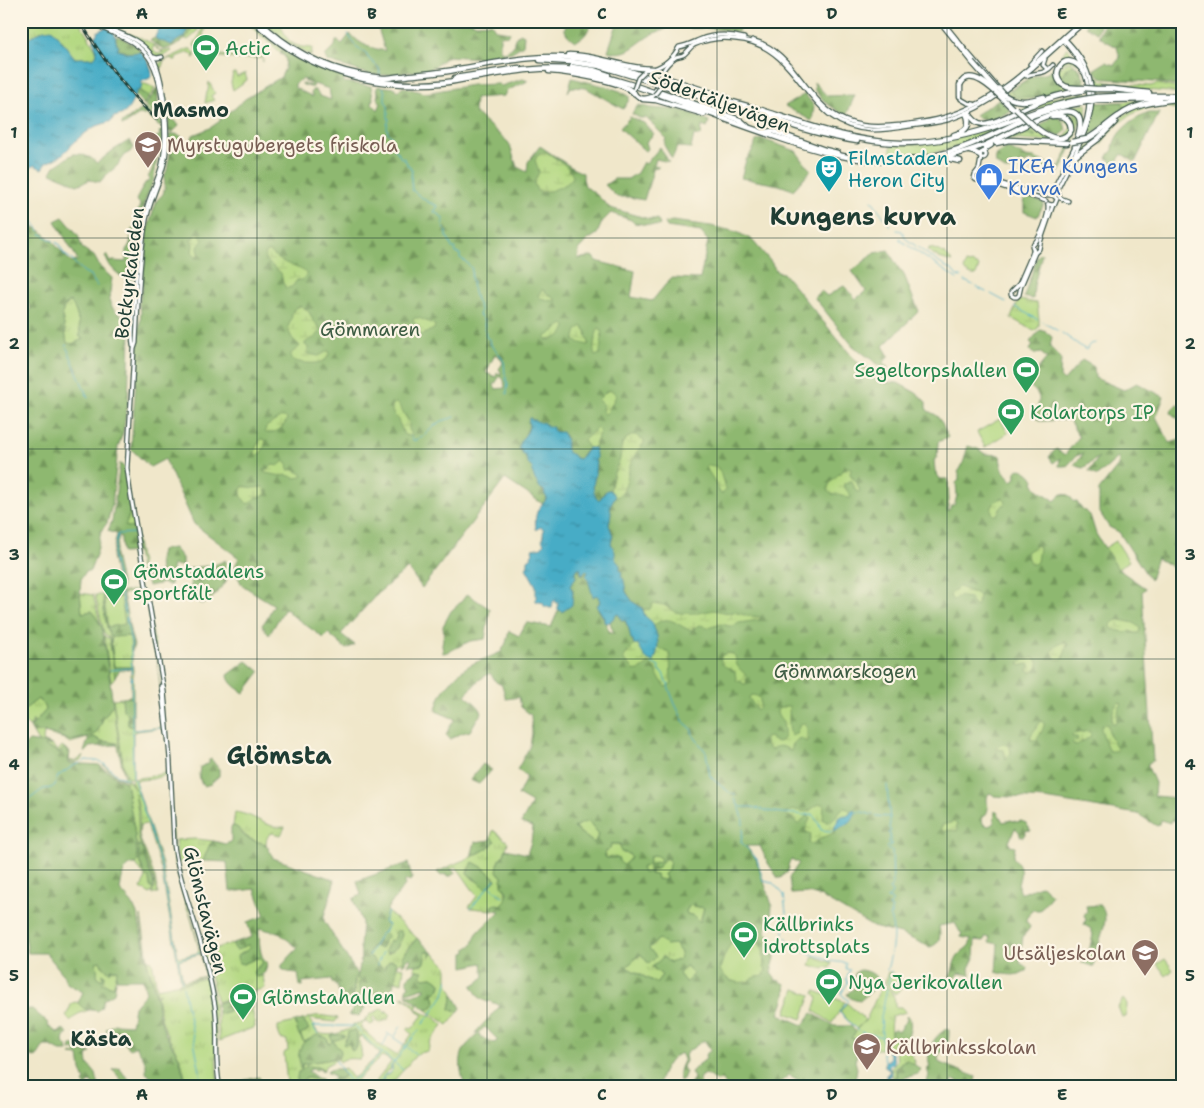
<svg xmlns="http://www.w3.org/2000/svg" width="1204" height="1108" font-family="'Shantell Sans',sans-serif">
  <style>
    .grass { fill: url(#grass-tufts); stroke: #698a5a; fill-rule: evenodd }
    .forest { fill: url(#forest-firs); stroke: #567a52; fill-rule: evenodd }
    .wetland { fill: url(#wetland-marsh); stroke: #698a5a }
    .pitch { fill: #b3d881; stroke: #698a5a }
    .water { fill: url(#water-ripples); stroke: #32747d }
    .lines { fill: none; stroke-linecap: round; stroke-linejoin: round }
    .stream { stroke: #46acc6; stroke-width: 1 }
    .secondary-casing { stroke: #3e564a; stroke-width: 5.5 }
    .highway-casing { stroke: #3e564a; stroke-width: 7 }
    .secondary { stroke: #fff; stroke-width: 3 }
    .highway { stroke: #fff; stroke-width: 4.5 }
    .rail-casing { stroke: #1f3d34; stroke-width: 3 }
    .rail { stroke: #fcf5e5; stroke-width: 1; stroke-dasharray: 4; stroke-linecap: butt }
    .secondary-bridge-casing { stroke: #3e564a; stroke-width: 5.5; stroke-linecap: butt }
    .highway-bridge-casing { stroke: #3e564a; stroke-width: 7; stroke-linecap: butt }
    .secondary-bridge { stroke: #fff; stroke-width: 3 }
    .highway-bridge { stroke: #fff; stroke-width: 4.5 }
    .grid { fill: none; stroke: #1f3d34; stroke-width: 1; stroke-opacity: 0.55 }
    .labels { text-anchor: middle; stroke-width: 4.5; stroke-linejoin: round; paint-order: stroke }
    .leisure-label { font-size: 19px; fill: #27864d; stroke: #fcf5e5; text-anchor: start }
    .street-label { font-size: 19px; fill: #1f3d34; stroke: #fcf5e5 }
    .education-label { font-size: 19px; fill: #785e54; stroke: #fcf5e5; text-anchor: start }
    .culture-label { font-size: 19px; fill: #0d838f; stroke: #fcf5e5; text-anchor: start }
    .shop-label { font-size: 19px; fill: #366cbe; stroke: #fcf5e5; text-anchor: start }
    .park-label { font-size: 19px; fill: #3d5c43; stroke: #fcf5e5 }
    .neighbourhood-label { font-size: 20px; font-weight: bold; fill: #1f3d34; stroke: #fcf5e5 }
    .district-label { font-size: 24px; font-weight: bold; fill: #1f3d34; stroke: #fcf5e5 }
    .neatline { fill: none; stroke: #1f3d34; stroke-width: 2 }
    .grid-label { font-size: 16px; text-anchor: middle; font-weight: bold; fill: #1f3d34 }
  </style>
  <defs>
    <pattern id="grass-tufts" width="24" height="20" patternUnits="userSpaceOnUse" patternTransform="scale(1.25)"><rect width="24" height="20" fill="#b3d881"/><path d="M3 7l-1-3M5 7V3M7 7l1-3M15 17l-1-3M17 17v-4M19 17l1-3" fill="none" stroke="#9aba70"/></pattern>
    <pattern id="forest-firs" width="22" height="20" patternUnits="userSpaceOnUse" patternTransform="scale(1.25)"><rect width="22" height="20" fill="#8eb86f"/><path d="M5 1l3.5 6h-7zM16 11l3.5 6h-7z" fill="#73975c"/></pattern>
    <pattern id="wetland-marsh" width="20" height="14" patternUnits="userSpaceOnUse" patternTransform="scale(1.25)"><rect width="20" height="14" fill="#b3d881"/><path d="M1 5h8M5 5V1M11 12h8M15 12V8" fill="none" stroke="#9aba70"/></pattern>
    <pattern id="water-ripples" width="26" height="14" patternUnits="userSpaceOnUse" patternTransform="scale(1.25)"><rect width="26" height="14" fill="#46acc6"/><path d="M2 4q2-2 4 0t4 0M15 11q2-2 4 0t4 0" fill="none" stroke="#3a8da2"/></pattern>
  </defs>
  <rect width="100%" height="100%" fill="#fcf5e5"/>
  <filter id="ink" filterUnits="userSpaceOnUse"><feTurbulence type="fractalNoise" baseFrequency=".02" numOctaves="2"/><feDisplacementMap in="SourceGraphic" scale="10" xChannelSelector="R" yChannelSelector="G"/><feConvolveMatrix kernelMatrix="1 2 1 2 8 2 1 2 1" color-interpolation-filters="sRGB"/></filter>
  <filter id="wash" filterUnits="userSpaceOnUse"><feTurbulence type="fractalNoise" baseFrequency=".0096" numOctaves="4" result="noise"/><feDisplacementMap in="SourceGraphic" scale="20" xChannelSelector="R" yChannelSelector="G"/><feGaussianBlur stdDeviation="1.12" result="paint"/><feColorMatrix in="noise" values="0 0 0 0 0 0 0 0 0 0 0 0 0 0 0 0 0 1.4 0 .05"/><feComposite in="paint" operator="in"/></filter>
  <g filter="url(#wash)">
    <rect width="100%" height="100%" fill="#f0e7ca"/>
    <g class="grass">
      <polygon points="21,21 79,21 97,51 96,56 94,58 75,58 57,35 44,30 21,41"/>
      <polygon points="187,21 200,24 196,33 188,40 184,38 188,27"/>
      <polygon points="203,21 206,21 203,36 207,38 203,50 199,52 194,45 201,33"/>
      <polygon points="245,21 249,21 262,34 282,50 280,52 278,51"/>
      <path d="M261 21H279C287 41 290 47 312 48L311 56 288 43Z"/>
      <path d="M120 32C134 34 148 40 159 49V50L154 46 152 49 157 54 163 53V52L160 51 161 50 166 51 171 50 172 51 163 56 156 57 138 40Z"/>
      <polygon points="207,47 208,50 205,50 204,54 249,57 252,55 254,57 255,55 257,56 260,52 261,53 263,58 263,62 262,58 237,59 205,55 205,57 208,59 204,58 202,54"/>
      <path d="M1067 47 1079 63 1070 60 1060 64 1058 81 1078 89C1071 90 1063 91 1055 93 1039 97 1021 106 1006 93L1030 77 1011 91C1036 102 1038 95 1062 89L1056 78 1055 69 1046 74C1056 67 1061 57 1067 47Z"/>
      <polygon points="188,49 191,49 195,53 195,57 193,58 194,56 189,52 176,57 176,61 170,58 164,61 160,71 158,65 161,62"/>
      <path d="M1070 62 1080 69 1084 78 1078 68H1066L1063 73 1062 80 1079 85 1084 79 1086 87C1075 86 1069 87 1060 80L1059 70 1063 65Z"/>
      <polygon points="1092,72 1103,81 1111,83 1150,86 1158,84 1181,89 1183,90 1183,93 1095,86"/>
      <polygon points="233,73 235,73 237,77 245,73 247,80 233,90 231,83"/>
      <polygon points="209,82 215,93 211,96 214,100 205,103 207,92 208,91"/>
      <path d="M142 84C146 83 151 87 155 88L149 97 140 91Z"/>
      <polygon points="1087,92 1087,97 1054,103 1023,114 1020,111 1053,98"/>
      <polygon points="1150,100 1137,104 1125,110 1096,103"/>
      <path d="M1171 102H1183V112C1157 101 1139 107 1118 124L1117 122 1123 116 1137 107Z"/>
      <polygon points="1085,104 1087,104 1086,114 1082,126 1074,111 1031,121 1029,120 1058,109"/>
      <polygon points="1066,112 1077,116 1079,123 1075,141 1069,141 1056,140 1064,139 1072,126 1059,115"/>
      <path d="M1018 120C996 130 975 141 952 148 934 153 909 157 891 157V145L919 144Z"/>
      <polygon points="1116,123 1117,125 1106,137 1102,144 1099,144 1086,154 1087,155 1077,161 1069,178 1066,176 1075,158"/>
      <polygon points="1027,125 1020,130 1026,129 1029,127 1038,134 1056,142 1004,139"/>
      <polygon points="929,248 931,248 944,253 953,262 939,258 929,251"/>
      <path d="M966 263 970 264 971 263 979 266 976 275C972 276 967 273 964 270Z"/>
      <path d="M71 301C77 310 80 326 80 337L83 339V340L72 344H67L62 314 64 307Z"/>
      <polygon points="131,511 141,563 141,575 133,528 125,526"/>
      <path d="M140 590 144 591 147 600 158 664 164 728 166 739H165L166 738 162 728 137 731 133 733V778H129L128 777V779C117 780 111 772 103 765 110 768 115 777 123 779L124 776 118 747 117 743 101 741 94 737 88 740V738L70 743 64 739 44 733 43 741 52 745 58 751 62 746 70 752 69 761 78 760 83 755 81 760 76 762H69V754L64 748 59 753 55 750 46 748 45 746 51 745 45 743 38 742 33 733C43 729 61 736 70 741 75 740 90 738 94 735 98 732 100 726 102 721 105 715 110 709 113 704L123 769 124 774 127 776 124 769 113 699 122 698 123 704 128 715V725L131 697H127L131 695V669L132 668 130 667H114L111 643 112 638H111L110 644 115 677 111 682 104 635 107 638H110L104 633 95 595H103L107 628 111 637 130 636 126 618 124 619 123 612 125 613 126 612 122 592ZM142 591 144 593 152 634V640L151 646 155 647 158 666 163 724 161 727 135 730 133 728V670L130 637 133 643 132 652 134 645 131 635 123 594Z"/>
      <polygon points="80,593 93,595 101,627 92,611 82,613"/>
      <polygon points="37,699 45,706 46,710 30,728 34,721 32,721 32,723 29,727 21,719 21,716 23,715 21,713 21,709 24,710"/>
      <path d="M169 772C171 801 170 832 175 861 178 877 184 893 189 909 196 931 200 953 206 976L178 985 205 978 207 979C222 1012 212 1051 219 1087H188L180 1058 167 1035 161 1018 157 996 160 993 157 994 148 965 141 922V916L148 960 152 961 157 988 180 983 181 981 161 869 147 824 140 825 139 834 140 839 146 853 155 878 158 894H152L155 887 154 880 139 838V810L135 792 138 812V838L141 846H138L140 861 144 873 149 879 150 886 153 890 150 894 142 889 141 888 146 878 136 864 138 861 134 828 126 783 124 781 129 780 135 790 131 782 132 779 152 776ZM166 775 169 776C170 804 169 833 174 860 177 877 183 893 187 909L190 914 199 949 197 953 181 957 178 956 162 864 135 781 139 780 152 779ZM199 954 201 955 205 976 183 981 179 960Z"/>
      <path d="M235 812C240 813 245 814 250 816 262 821 272 829 285 827L281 835 271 833C267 836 266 840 266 844 254 841 245 838 238 828L233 826Z"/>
      <polygon points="589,821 599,834 594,843 574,828 574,826"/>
      <path d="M493 830 508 842 504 855 501 857 498 873 502 877C502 880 502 883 503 885 506 894 508 893 504 904L492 907V910L471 908 469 907 477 896 456 866 451 869 448 867C464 859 482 855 494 842L491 837ZM473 863 484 868 496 879V880L489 887 473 879 467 872Z"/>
      <polygon points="196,839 214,841 210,844 203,861 178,863 175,840"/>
      <polygon points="611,844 619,844 623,853 629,854 631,857 627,862 623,865 618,861 606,858 603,854 610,848"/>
      <polygon points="653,855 658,856 661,859 659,862 651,863 649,866 651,872 657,868 665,858 671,862 669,865 668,871 664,874 666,878 664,881 657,879 656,876 650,873 643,874 641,870 641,868 648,865 650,857"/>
      <polygon points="690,905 704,908 700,922 694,916 687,914 686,911"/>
      <path d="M388 912 417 938 407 949 403 957 404 964 402 965 401 961 397 964V967L404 968 402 983 395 981 396 962 391 960 386 964 384 969 378 965 368 955 372 945 381 949 384 940 388 936 384 932V922ZM402 934 399 945 394 950 388 954 385 951C387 945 393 942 396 936Z"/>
      <polygon points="659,939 675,944 682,953 680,959 670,963 652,967 662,975 656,983 626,967 641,954 649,964 649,948"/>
      <polygon points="233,943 233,945 239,949 244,946 249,945 250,947 248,950 241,953 243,964 260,957 263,963 255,969 256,977 263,976 265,988 217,1002 204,952"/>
      <path d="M428 951 430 952 431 956 433 953 434 954 447 966V980L453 994 450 1009 458 1012 448 1025 427 1010 431 1008 435 1001 433 994C437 991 441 989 441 983L432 977 424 978 421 976 423 972 414 969 416 965 423 964C425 962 426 954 425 952Z"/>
      <path d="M100 961 111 971V969H118L113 987 102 983 104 981 105 976 102 980C95 977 96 969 96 962Z"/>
      <polygon points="686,965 693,974 686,983 679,974"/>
      <path d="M888 972 895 974C898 982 903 980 910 982L909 986H904L895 994 885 982Z"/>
      <path d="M357 975C362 985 358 997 353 1006H352C352 999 354 994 355 988 355 983 355 979 357 975Z"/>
      <path d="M883 983C892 992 895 994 895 1007H901L906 1012 895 1015 892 1017C889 1026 890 1035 896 1043L907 1041 909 1050 915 1062 914 1064 907 1060 901 1062 895 1068 896 1071V1078H893C893 1068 888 1070 897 1061L896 1050 894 1049H873V1044L851 1038 857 1029 866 1020Z"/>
      <polygon points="250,993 255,1027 219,1041 218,1014 229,1011 228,1000"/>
      <path d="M403 996 418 1006 416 1008C421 1014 426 1013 432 1016 436 1019 440 1022 443 1025L430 1042 428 1051 419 1053 416 1055 393 1082 387 1087H379V1084L384 1081 383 1078 385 1075H388L393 1069 392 1066 395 1062 391 1066 390 1070H388L383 1077V1081L379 1082 378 1087H372L391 1062 390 1060 382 1056 358 1079 357 1083 359 1087H351L347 1085 344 1087H340L346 1083 345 1080 325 1084 314 1083 313 1085V1087H297L306 1077 323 1082 341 1079 344 1074 342 1069 345 1068 353 1078 356 1076 380 1054 360 1035 359 1037 362 1057 360 1059C354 1059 345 1057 340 1062L338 1059 325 1066 324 1070 320 1067 306 1066 301 1072 299 1071 296 1085 294 1087H290L288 1084H287L284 1054 285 1052 288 1051 287 1040 281 1039 278 1032V1026L295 1022 298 1033 303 1041 300 1033 308 1026 302 1020 304 1019 306 1020 307 1018C318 1014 326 1016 338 1018L335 1022 309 1019 318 1033C330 1037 342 1033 353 1027V1024C361 1025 368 1019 371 1013H374L382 1008 386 1014V1010L391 1015 388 1017 390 1018 380 1023 377 1022 374 1016 372 1018 374 1022 373 1024 370 1025 365 1021 360 1027 380 1045 396 1055 398 1054 412 1034 407 1029 409 1028 412 1029 423 1015 419 1013 413 1005 403 997ZM357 1033V1047L352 1051 349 1042H344L347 1037ZM327 1038 329 1045 333 1041 335 1044 338 1058 302 1064V1068H300C301 1063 299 1060 299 1056 300 1039 313 1041 327 1038Z"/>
      <polygon points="1123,999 1127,1004 1126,1017 1122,1017 1118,1007"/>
      <path d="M76 1002C82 1004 81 1009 89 1010L78 1014 70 1021 66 1016 72 1003Z"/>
    </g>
    <g class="forest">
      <path d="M187 21 193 22C192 26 191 31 189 35 187 38 169 50 165 49 160 48 154 43 150 40L155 38 172 45 178 40 185 37 187 30Z"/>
      <path d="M376 21H399L406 24 411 21H469L476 24 491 23 496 30 510 32 509 35 500 36V51L505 52 513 47 515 38 520 33 524 35 523 45 512 52 482 58 448 56 431 69 385 75 369 74 327 61 325 56 335 46 336 41H338L342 44 350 34C363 46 368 47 385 51Z"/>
      <path d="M571 21H591C588 32 586 37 575 41 567 36 559 27 571 21Z"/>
      <path d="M607 21H663L666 29C661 31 655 32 651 35 636 43 627 58 608 51L617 24Z"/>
      <polygon points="676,21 741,21 738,32 709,28 689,28"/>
      <polygon points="1092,21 1102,21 1097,33 1085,26"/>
      <polygon points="1105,21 1174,21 1174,25 1183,25 1183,87 1154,82 1109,79 1101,77 1093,70 1106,62 1114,65 1120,58 1117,47 1104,40 1099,36"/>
      <polygon points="118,36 135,45 142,52 129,53 121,50 118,51 117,50 119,47 116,42 116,37"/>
      <path d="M282 50 306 63 344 77 345 78 343 82 371 86 373 98 372 103 378 110 381 103 377 98 378 93 376 90 378 86 396 88 397 91 404 87 425 93 472 85 499 84 501 86 523 79 528 81 506 91 504 96 475 98 474 112 509 143 517 167 527 172 528 162 540 146 574 169 583 173V179L585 186 598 196 610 208 649 219H656L658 220 660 225 658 226 634 223 631 220 611 213 602 222 597 234 586 241 579 249 578 259 592 256 596 261 635 271 631 297 652 301 671 278 700 279 708 241 701 232 667 227 665 223 672 221 711 226 737 232 752 240 771 262 777 272 783 273 855 360C865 370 877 369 886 382L898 383 916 393 926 402V408L928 411 936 415 942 423 948 437 938 442 937 458 934 460 935 471 940 479H948L949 500 947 511 949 510 951 506 955 504 957 495 956 483 959 480V474L958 472C964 465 965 455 968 446L978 449 985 454 1000 455C1001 457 1000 460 1001 463 1001 470 1008 476 1012 481L1016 478C1013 462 1030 471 1034 480L1033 482 1036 488 1055 501 1061 494 1069 495 1074 502H1077L1080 507 1090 515 1096 534 1118 569 1145 588 1142 592 1153 761 1148 763V767L1155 783 1154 796 1177 798 1179 822 1173 820 1170 821V823L1161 820 1160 824 1157 826 1138 814 1045 799 994 796 992 794 989 793C984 801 990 806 987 812 986 815 984 816 982 819L983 824 989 826 994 823 995 811H997L1003 822 1011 820 1017 822 1021 821 1026 823 1031 831 1027 830 1023 837 1020 836C1020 832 1018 830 1015 828L1009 842 1010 846 1015 847 1013 857C1029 874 1013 881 1020 893H1023L1042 885 1051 894V896L1040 910H1032L1026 921 1030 926 1029 929 1023 936 1020 963 1028 968 1027 971C1024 971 1022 973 1019 974 1013 976 1002 974 996 972L998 944 989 942 990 937H985L984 941 975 940 974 958 969 968 970 975 959 973 955 980 950 977C954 969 953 961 959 954 964 949 971 947 971 939L961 937 962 933 960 932 955 923 939 926C941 937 940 944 930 947L901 934 873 927 822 897 808 893 791 894 789 878 799 863 791 859 788 865 789 868 787 873H785L781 878H778L768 863 760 846H746L756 859 772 905 771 918 765 931 772 938 775 958 771 973 776 980 780 981 785 984C787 995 783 1004 779 1014L803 1025 812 1013 834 1026H851L856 1032 851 1038 874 1044 866 1052H858L855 1061 857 1068 856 1075 853 1084 850 1087H812L789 1075 778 1084 769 1087H726L722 1080 717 1081 706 1074 701 1076 699 1079 702 1087H688L694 1078 691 1072 697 1066 706 1059 705 1055 711 1050 704 1040 686 1053 685 1056 686 1060 682 1066 686 1072 683 1079 680 1081C677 1072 680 1067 684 1059L681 1053C669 1057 661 1074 658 1086L656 1087H465C461 1074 457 1058 466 1046 469 1042 474 1039 477 1034H479L480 1037 494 1043 498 1040 485 1027 479 1032 475 1033 500 1006 495 1003H492L490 1001 487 1002 479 997 472 986 480 981 484 976 482 963 464 967V953L467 952V948C475 945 473 941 476 935 479 929 495 917 500 911L492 910 493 905 497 904 501 905 505 901 507 892 502 885V877L497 871 499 859 504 855 506 849 527 854 531 842 533 827 521 823 532 803 518 795 527 776 517 770 530 746 532 733 531 715 521 707 519 697 506 699 502 685 496 682 490 673 479 680 465 695C471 700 480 706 482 713L477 719 470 731 462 733 450 739 446 735 449 728 455 719 436 711C438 699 442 691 450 683 453 680 455 676 458 674 470 662 487 659 501 652L506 643 509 631 519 636 526 623H529L551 627 558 611 560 610 562 612 571 605 573 591 570 586 572 581 576 577 575 573 578 568H579L580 573 583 576 586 570H587L588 573 586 574 595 596 597 595C601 598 600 602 597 606 598 612 604 616 604 622L607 623V626L609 631 614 633 611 626 610 621 615 617 614 616 617 614H618L623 621 624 620C628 625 629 630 631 636 634 647 643 656 652 662 658 654 659 643 656 633V632L642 608 633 602 626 592 620 572 621 571 620 570V565L615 560 613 547 611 543 613 536 609 525 611 513 610 506 615 496 609 490 605 491 599 500 596 499C592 490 592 484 596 474 593 459 600 463 588 449L583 454 582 456 579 459C575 458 569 454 567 452 564 440 571 434 556 432L553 430V427L550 428 546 427V424H544L543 422 541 424 531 419 528 421C531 433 520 438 519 449L526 456 529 465 533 469 534 477 547 497 543 504 505 479 422 588 408 568 378 593 341 634 355 645 346 649 328 633 324 638 289 613V610L285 608 269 635 262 625C268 618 269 613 274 605L242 585 236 573 235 566 239 558 194 524 165 459 150 467 131 449 141 311 139 305 143 287 142 281 145 263 147 231 157 200 163 194 165 187 164 177 167 170 170 153 169 135C172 133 179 134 182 137L183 141 188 146H190L193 135 210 128 220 121V119L226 113 234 109 245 99 281 77 285 68 286 60 285 59V56L280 54 281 51ZM303 79 307 80 304 81 310 84 312 83 310 86 302 83V84L303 85C307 85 309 88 313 87L314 84 329 89 331 100 320 96 315 90H312L311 93 313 97 295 88V84L300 80H302ZM495 354 499 356 503 363 499 369 501 372V374L497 373 496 377 486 373ZM500 376 504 380 505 388 496 389 494 385ZM588 821 599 834 594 843 574 828V827ZM611 844H620L621 852 629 854 631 857 627 862 623 865 619 861V859C615 856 610 857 606 858L604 854 610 848ZM653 855 658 856 661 860 659 862 651 863 649 866 650 872 643 873 641 868 648 865 650 857ZM666 858 671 862 669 865 668 871 664 874 666 878 665 880 657 879 656 875 650 874V873C652 870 655 870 658 868 661 864 662 860 666 858ZM690 905 704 908 700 922 694 916 687 914 686 911ZM659 939 665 945 675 944 681 953 680 959 670 963 663 957 652 967 662 975 656 983 626 967 641 954 649 964 656 957 649 948ZM731 944 764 956V968L766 969 759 977 756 976C748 981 736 985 728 979 725 977 722 973 720 970V966ZM686 965 693 974 686 983 679 974Z"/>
      <polygon points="1073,65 1078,68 1084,79 1079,85 1067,84 1062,80 1065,69"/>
      <polygon points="1055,69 1056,78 1062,90 1054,90 1046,94 1032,98 1028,97 1017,97 1014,95 1010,91 1030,77 1048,73"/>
      <polygon points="572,78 608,87 620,91 629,96 629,100 623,109 586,88 571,87 568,92"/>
      <polygon points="814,82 827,96 855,95 846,116 826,103 815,91"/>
      <polygon points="158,87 158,109 162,128 157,125 157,123 148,117 149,115 146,113 144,116 142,114 139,115 124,125 122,125 122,123 144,108 156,119 157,117 145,106"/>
      <polygon points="138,90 149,97 144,105 135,95"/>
      <polygon points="805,94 814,106 812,121 785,106"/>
      <path d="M999 99 1011 111C999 116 985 127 975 115Z"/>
      <polygon points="1122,102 1125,110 1093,133 1089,135 1087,134 1094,116 1095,103"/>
      <polygon points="639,105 650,108 679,110 690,113 709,121 707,128 702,126 701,136 694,135 691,148 677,147 672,159 664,145 666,138 646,118 640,118 632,114 635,108"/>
      <path d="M169 113C171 122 176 120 179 126L172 133 168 131Z"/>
      <path d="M1149 113H1159L1135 162 1122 154 1106 177 1100 176 1105 162 1109 163 1111 160 1107 158 1110 153 1113 150C1114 131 1133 119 1149 113Z"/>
      <polygon points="630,117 644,123 654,134 646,142 648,149 645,151 620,128"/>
      <path d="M1058 117C1064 120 1065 125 1066 131L1061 135C1053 136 1044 132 1039 126L1051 118Z"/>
      <polygon points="1027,129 1036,136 1013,137 1018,133"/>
      <path d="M161 131 162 132 163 137 158 150 154 179 145 201 141 216 134 277 132 280C119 278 109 267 105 256L107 254 108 255 109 261 111 262 113 261 126 262V250L130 244 132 229 134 230 137 227 136 217 137 216 140 204 136 200 145 183 149 181 150 179 148 177C156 167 155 151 151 140L159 136 160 134 159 132Z"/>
      <polygon points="762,139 796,151 807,166 811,170 793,190 779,185 741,178 746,160 754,148 756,141"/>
      <polygon points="130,140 134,148 130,152 126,154 117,166 105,176 100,182 90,180 77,185 66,179 51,173 55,166 73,154 81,154 91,158 97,163 112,151"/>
      <polygon points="1070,145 1072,145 1060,171 1056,174 1031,160 1025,164 1020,162 1014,170 1005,170 996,164 995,156 1007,148 1026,157 1034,158 1059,168"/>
      <polygon points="660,147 669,162 656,159 654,165 658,166 658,168 654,167 644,200 629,197 617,197 605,185 614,179 628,179 637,173 643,162 646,164"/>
      <polygon points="1026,196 1043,202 1044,204 1037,217 1024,212 1024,203 1023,202"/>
      <path d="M63 217 78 235 82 248 94 256 100 267 112 278 109 299 111 306 116 312 124 317 129 327 130 332 128 403 123 432 118 447 112 505 107 523 101 531 97 552 90 571H86L81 579 80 593 82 613 92 611 102 627 113 704 106 715 103 718 100 727 94 735 70 741C61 736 42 729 33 733L30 728 46 710 45 706 38 699 24 710 21 709V306L26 312 31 309 21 290V223C47 228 54 246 72 263L78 260 55 221ZM70 301C77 309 80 326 80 337L83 339 72 344 67 343 62 314 64 307Z"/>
      <polygon points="888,250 899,269 903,272 913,298 919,311 883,346 889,356 883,363 889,368 886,370 853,346 814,297 821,291 827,296 844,286 856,299 866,291 852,271 875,253"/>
      <polygon points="1041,253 1042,254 1034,285 1033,299 1024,297 1037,257"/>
      <path d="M1040 330 1046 332 1052 337 1050 347 1061 358 1060 377 1064 381 1082 360 1094 367 1095 378 1124 390 1137 383 1164 397 1156 417 1170 443 1183 439V579C1175 570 1170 563 1158 560L1157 557 1150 580 1119 532 1109 527 1099 511V490L1118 466 1119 457 1097 476 1089 471 1099 457 1083 468 1074 465 1084 453 1076 456 1067 466H1059L1060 458 1053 463 1049 457 1056 449 1065 455 1079 437 1069 420 1041 421 1034 417C1041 397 1043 397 1026 383L1047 358 1041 353 1034 354 1030 350 1033 345 1030 342Z"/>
      <polygon points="1177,404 1183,405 1183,415 1178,419 1171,413 1172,409"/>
      <polygon points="120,463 126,469 129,507 131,511 125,526 133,528 137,552 122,553 121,537 119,535 115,555 122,588 120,589 118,587 112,556 117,534 108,531 112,521"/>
      <polygon points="174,548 182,558 182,566 173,565 170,579 171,585 165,585 164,583 148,586 146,576 160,573 159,560 161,550"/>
      <path d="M225 560C229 569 228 576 225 584 216 590 214 601 203 604L197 601 191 593C193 585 188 578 188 569 201 565 214 568 225 560Z"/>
      <path d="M122 592 126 613 123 612 121 597 104 600 108 626 125 624 124 619 125 618 127 619 133 643 131 652 130 636 111 637C105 624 103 608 103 595Z"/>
      <polygon points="467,594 490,609 485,639 470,641 448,652 443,653 442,644 444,634 443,626 451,611 461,602"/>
      <polygon points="110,639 111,639 114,667 132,667 132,669 120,670 115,677 112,658"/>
      <path d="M247 661 260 672 244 693C238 689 228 683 228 675Z"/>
      <polygon points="132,697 133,727 129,726 128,724 128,715 123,710 122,698"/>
      <polygon points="94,737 101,741 118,744 117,745 89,747 86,752 84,752 88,740"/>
      <path d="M29 741 49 744 51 745 45 746V747L55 750 59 753 64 748 69 753 68 763 99 765 118 779 124 781 126 783 134 828 138 861 136 864C122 864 122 879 120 890L132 903 138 916 147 963 156 994 159 1015 165 1034 179 1057 187 1087H155L149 1075 146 1073C148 1063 141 1054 136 1046L130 1049 125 1044 123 1031 111 1037 106 1029 115 1024 131 1025 134 1007 146 993 143 979H116L117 969H111L110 972 102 966 100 961 96 962C96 964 97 966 97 968 98 974 95 977 102 980L103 974 105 975 104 981 102 983 113 987 116 981 114 993 104 999 101 1008 98 1011 84 1009 78 1003 83 992 70 985 66 982 63 974 46 953H28L25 934 21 927V749Z"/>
      <polygon points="211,759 219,769 219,776 211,783 211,784 204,786 203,784 201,783 199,775 200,767 210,763 208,761"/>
      <polygon points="483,764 492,770 479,784 470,780"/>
      <path d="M234 826C240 828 241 834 246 837 252 841 259 842 266 844L273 858 335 880 324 916V921L358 975C360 966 362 955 360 947L362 922 353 899 361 895 357 881 408 863 412 878 410 881 408 880 405 881V885L387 909 388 912 384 922 388 925 384 932 388 936 384 940 381 949 373 945 368 954 378 965 384 969 386 964 391 960 396 962V974L393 987 381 993 373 1006 367 1002 364 1006 365 1008 359 1016 349 1015 355 1007H346L349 1002 345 998 340 996 337 985 332 983 331 979 302 982V986H300L298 973 288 972 282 969V965L298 948 279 933 259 928C259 938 259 958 267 963 266 972 265 975 256 977L253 972 263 963 259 957 243 964 239 963 237 957 238 955 248 950 250 947 249 945C243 945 241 950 236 950L234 947 233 943 252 937 247 922 265 916 255 889 239 891H230L227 862 203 861 210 844 214 841 225 844 231 842V827ZM357 975C361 986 358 997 353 1006 351 999 355 986 355 977Z"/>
      <polygon points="491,837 495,841 490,847 471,857 475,842 490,840"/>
      <path d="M138 845 141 846C145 854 146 862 149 870 152 877 155 882 153 890L150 886 149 879 144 873 140 861Z"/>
      <polygon points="473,862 484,868 496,880 487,889 467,873"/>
      <polygon points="448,867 455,872 455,873 451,876 446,876 445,874 441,876 437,872"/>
      <path d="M1100 905C1102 907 1103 909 1104 912 1109 925 1093 951 1094 967L1083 963H1081L1088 956 1093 934 1090 928 1084 925 1086 920 1084 915 1087 911 1086 906Z"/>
      <path d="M397 931H400L402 934C399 946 397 949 387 953L385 951 390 940 393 941 396 936 395 933Z"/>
      <polygon points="417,938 434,954 433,954 430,956 430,952 428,951 425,951 426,953 423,964 408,965 411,960 410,958 406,961 404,964 403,956"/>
      <polygon points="417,970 423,971 421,976 424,978 432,977 441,983 439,989 433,994 435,1003 433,1006 427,1010 406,995 419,994 422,991 425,990 425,988 422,988 407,993 406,988 409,986 407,982 407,978"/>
      <path d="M860 970C869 971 873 973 879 980 876 989 866 995 860 1001 855 1000 850 999 847 994L854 988H858L853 979 856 972Z"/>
      <polygon points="453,994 461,1008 458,1012 450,1009"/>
      <polygon points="228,1000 229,1011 218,1014 217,1003"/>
      <polygon points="32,1009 47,1022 48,1026 58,1033 63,1029 68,1033 64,1036 63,1043 67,1046 68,1051 60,1051 51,1046 45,1046 43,1047 36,1058 21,1051 21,1010"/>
      <path d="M907 1015C914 1023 909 1032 907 1041L896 1043 891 1036V1031L894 1029 898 1031 902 1028V1025L907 1020 906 1017Z"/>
      <path d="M302 1020 309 1029 307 1031 300 1034 304 1042 317 1035 327 1038 329 1045 332 1041 331 1037 332 1035H344V1037L333 1041 335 1044 341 1050 338 1058 302 1064V1069H300L301 1064C297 1058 299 1048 304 1042L298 1033 295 1022Z"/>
      <path d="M947 1029 949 1030C949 1038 948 1051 939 1053L938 1059 940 1063 976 1077 973 1087 953 1080 950 1087H926L929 1075 927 1069 930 1067C925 1052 933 1036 947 1029Z"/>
      <polygon points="354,1030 357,1033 357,1047 352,1051 349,1043 344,1045 343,1044 347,1037 348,1032"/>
      <polygon points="73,1045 78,1048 81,1052 90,1052 91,1053 87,1055 88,1064 96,1074 99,1087 93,1087 92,1083 89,1082 86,1087 83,1082 85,1081 81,1070 79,1056 70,1055 71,1053 74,1054 77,1053 75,1049 70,1050 71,1046"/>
      <polygon points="907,1060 914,1064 920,1069 918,1074 904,1078 902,1084 900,1085 900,1087 888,1087 893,1078 896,1078 897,1067 902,1062 904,1062"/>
      <path d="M306 1066C312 1066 319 1067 324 1070L322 1071 319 1069 316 1070 312 1069 308 1071 317 1078 322 1079 323 1082 306 1077 297 1087H294L296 1084 298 1072 301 1071Z"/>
      <path d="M118 1068 120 1069C124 1074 129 1082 136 1082L137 1087H134L131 1083 127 1085V1087H123C123 1079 117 1076 113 1070Z"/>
      <polygon points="333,1069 342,1069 344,1077 334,1080 333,1075 327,1073 328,1071"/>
      <polygon points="259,1077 264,1087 237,1087 237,1082"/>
    </g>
    <g class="wetland">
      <path d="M544 152H547C556 160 569 164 573 177 570 180 568 184 564 185 557 189 544 194 537 191L534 183 539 172 535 160 538 155Z"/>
      <polygon points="197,234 200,235 203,240 198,247 199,254 196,256 192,252 193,245 191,239"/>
      <path d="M267 252H271C276 259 287 264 295 267 299 269 302 269 306 273V276L302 280H297L292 287 286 288 283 283 281 273 265 260V255Z"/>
      <polygon points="542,290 543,290 556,300 553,301 540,298 538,295"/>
      <polygon points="1020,300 1037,303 1039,319 1039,327 1034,331 1011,318 1018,301"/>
      <path d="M300 306 308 310 313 320 320 328C320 338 311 338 305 343V345L308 347V354L319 356 328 351 330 352C329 356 327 359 323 361 316 365 296 363 291 359 289 351 297 351 300 346L292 338 289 332 288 327 291 320 293 310Z"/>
      <polygon points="414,318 419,318 433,324 435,325 434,329 422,335 418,332 418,326 413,321"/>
      <path d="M564 324 566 326C565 336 554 340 546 340V336C553 334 557 327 564 324Z"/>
      <path d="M582 326 586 331C586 337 589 339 589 344L588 345 574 341 577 330Z"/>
      <path d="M600 328C604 336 600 345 600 354L595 356C592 348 595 338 598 329Z"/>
      <polygon points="608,390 613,391 616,396 607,413 605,414 602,410 603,405 598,400"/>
      <polygon points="395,403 398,404 409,422 409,429 412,435 411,436 404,435 398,420 392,412 392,406"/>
      <path d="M281 417H285L287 419C284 428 275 434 266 433L265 431 266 427Z"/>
      <polygon points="597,428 600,431 594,448 588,448 584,440"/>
      <path d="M633 435H636L640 439 644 440V443C639 449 633 456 631 463 626 476 629 490 615 498L610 491 614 473 620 459 622 444 626 439Z"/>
      <polygon points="261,439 266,440 264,448 259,455 256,455 255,453 256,447"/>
      <polygon points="284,461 287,463 288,470 292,469 302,474 303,476 302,477 295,478 287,475 282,476 265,473 265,470 273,465 278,466"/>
      <path d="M708 465C719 466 719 468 722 478 723 483 726 486 726 490L722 494 720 493C719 491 718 488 717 486 714 479 709 474 706 467Z"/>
      <path d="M849 467 851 469 850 474 857 483 860 491 858 492 856 491 852 481H850L843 485 851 496V498H848C844 496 841 494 836 494 835 494 833 495 832 494 818 489 844 469 849 467Z"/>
      <path d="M244 486 254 488 263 487 265 489 266 494 262 497 255 498 248 504C243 500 239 494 242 487Z"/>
      <path d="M1003 498 1006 502 1000 509 997 515H993C989 507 994 500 1003 498Z"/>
      <polygon points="1037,545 1039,548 1037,562 1034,564 1030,564 1026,552"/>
      <path d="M958 587H961C969 595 985 588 976 606L973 605 970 598 963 597 960 595 954 600H952L950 595Z"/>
      <path d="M653 603 664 605 675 612 681 613H698L714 610 729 613 733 612 749 616 761 617 759 620 739 623 733 626H729L722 624 707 628C697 622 699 627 690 630 682 628 673 618 664 620 660 620 656 624 653 626L645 616 643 609H650Z"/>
      <path d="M1120 620 1134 623 1140 628 1139 633H1135L1130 631 1124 632 1112 629 1111 626C1111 622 1116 620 1120 620Z"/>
      <polygon points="1064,642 1066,642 1067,645 1063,658 1062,659 1056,659 1053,655 1052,651 1056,646"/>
      <path d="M637 644H638C643 653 645 661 655 662L654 660 656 657 657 650 659 648 669 653C672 663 669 673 672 683L666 687 665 686 658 676 657 671 650 663C644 666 641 672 633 670L631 666 624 660V657L634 645Z"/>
      <path d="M728 653 733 654 735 656C736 658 736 663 737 665 741 673 749 673 746 684H743L742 682 737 681 736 679 735 672C729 667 717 666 722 655Z"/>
      <path d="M1034 658 1038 661C1039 667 1036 670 1031 673L1028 670 1030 667V665L1027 664 1020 666 1019 664 1023 660Z"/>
      <polygon points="752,695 757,696 760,699 760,707 757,710 749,698 749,697"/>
      <path d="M1120 702 1122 704 1119 708 1116 722 1112 724C1111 716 1113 706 1120 702Z"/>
      <path d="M786 706H789C790 716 787 728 792 736L796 733 800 725 805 723C809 729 805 735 809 740L806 742 801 738 798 739 792 745V750L790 751C785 746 777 744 771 750 767 748 764 743 765 738L770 737 772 740 778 742C788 738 783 730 783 721 780 720 777 715 777 711L778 709Z"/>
      <path d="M1041 721 1044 723C1045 727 1039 737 1036 740H1031L1030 738 1031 735Z"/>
      <polygon points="1104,724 1108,725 1109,734 1117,748 1117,751 1109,751 1106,744 1101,729 1101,726"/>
      <polygon points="1089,731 1091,733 1090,737 1077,745 1073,745 1072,743 1078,739 1077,737 1072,737 1073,734"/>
      <polygon points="1002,744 1005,744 1010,747 1011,753 1006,759 1004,750 996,749 997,747"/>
      <path d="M819 804H823L824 806 823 819 826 822H830C835 818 838 813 843 808L848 809 852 812 848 815 840 817 834 828V831C830 836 826 836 821 838 817 840 815 843 811 844L809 843 811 834 805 831 807 825 810 819V816H806L799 824H797C793 815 789 818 784 813L795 810 807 812Z"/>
      <polygon points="954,822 957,824 957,831 949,830 944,832 941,828 942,825"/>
    </g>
    <g class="pitch">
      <polygon points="1009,404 1022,413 1015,422 1002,413"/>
      <polygon points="1000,419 1008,433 985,447 977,432"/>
      <polygon points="1116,541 1129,561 1118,569 1105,548"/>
      <polygon points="121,597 125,624 108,627 104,600"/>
      <path d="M741 934C755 934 753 942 763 948L764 968 766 969 764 976C761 977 758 976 756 977 753 977 751 980 749 981 737 985 725 980 720 970 722 959 731 938 741 934Z"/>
      <polygon points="813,956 832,963 830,968 825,967 824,969 810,965"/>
      <polygon points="1165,959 1173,970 1166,976 1157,964"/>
      <polygon points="795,989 811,995 802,1019 786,1013"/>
      <polygon points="815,991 845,1002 832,1023 814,1011 818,998 814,993"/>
      <polygon points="847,1003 865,1020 856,1029 840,1012"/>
      <polygon points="249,1004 251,1014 236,1018 233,1008"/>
    </g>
    <g class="water">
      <path d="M110 21H122L120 24H115L113 27C116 34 114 41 119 47L117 50 128 53 141 52 149 63 152 73 150 78 141 82 142 84 141 89 137 91C130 104 130 115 113 117L112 121 94 127 80 137 61 156 46 163 42 169 34 165 29 170V174L26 178 27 184 30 187 29 193 31 194C29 201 24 203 28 212L27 216 21 223V41L44 30 52 29 75 58H94L97 54 94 40 98 31 109 26Z"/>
      <polygon points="158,21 187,21 187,30 185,37 178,40 172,45 156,39 155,37 159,28"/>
      <path d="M529 418H531V420H534L541 423 543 422 544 424 547 425 546 427H553V430L556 432H562L566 439V442L567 452 573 455 575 458 579 459 582 456 583 454 586 452 588 448H594C596 452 597 458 595 461L596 462 595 472 596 474C592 485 592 491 598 500L600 499 607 490H610L615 496 610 506 611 513 609 525 613 536 611 543 615 552V559L620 565V570L622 573 621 576 624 580 626 592 633 602 642 608 645 616 652 622C653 625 654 627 655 630 659 638 659 651 654 660L655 662C645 661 642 653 638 644L634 645 633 640 631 639 629 629 625 620 623 621 618 614H617C615 618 611 619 610 622L607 623 604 622V618L597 606 600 602 598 596 596 595 593 597C591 590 589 582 586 575L588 573 587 570 584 572 582 576 580 568C575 568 576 574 576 577L570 586 573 591 572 605 562 612 560 610H558V602L556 603 555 600 553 602 552 608H550L544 606 543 603 536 601V586L526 568 528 564V560L532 557 531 555 533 553 532 549 542 547 544 543 542 540 544 537 543 534 544 529 540 527 537 530 536 529C535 523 535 514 539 508 542 504 545 502 547 498L545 495 544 490 540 488 536 481 535 480 532 471 533 469C530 466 525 461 526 456L522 454V451L519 449C520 437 528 435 529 427 529 424 528 421 529 418Z"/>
      <path d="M853 809 856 812 852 821 834 831C834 828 838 817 842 816 844 815 847 815 849 815Z"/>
      <polygon points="886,1050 891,1050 893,1056 894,1063 890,1065 888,1068 890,1068 890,1069 891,1072 890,1076 887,1075 890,1079 886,1078 886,1075 890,1071 885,1067 885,1061 889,1060 890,1055"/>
    </g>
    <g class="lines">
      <g class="stream">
        <polyline points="348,34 357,48 365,52 369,59 379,68 380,75"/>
        <path d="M383 87 385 93V101L388 106V117L389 120C386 125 386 133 392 137 392 143 390 143 395 145L394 147 397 152H399L398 153 401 158H404V160L407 162V165L410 166V169L412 170 411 180 412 190 428 202 438 206 434 212 440 215 443 219V226L446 231V237L449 239V241L451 244V246L452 248H455L456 253 460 254V258L465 261 472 269 471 278 473 283 472 284 476 300 480 308V313L479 315 484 321 486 337 490 340 491 345 500 355 504 362 505 374 508 385 507 389V394"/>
        <polyline points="872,200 890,226"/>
        <polyline points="26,216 29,220 35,223 41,234 59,244 64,254 71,259 77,266"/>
        <polyline points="897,230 902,231 906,239 948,269 951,269 957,276 961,277"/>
        <polyline points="900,238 900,240 957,279"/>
        <polyline points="79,267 84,272 90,275 97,286"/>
        <polyline points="965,281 973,285"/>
        <polyline points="976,287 986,292"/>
        <polyline points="991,294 1006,302"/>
        <polyline points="1015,307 1037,319"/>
        <polyline points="1043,322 1058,331"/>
        <polyline points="1062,333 1086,350 1090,344 1096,343"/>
        <polyline points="66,345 67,346"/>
        <polyline points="67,348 88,398"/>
        <path d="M411 436 414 441C425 438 429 429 438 423 443 420 449 419 455 417"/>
        <polyline points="120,590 113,556 118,534 134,533"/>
        <polyline points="121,593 131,642 133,777"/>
        <polyline points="652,663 659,667 659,670 663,673 666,683 669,684 668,686 675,704 684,722"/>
        <polyline points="110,670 131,668"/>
        <polyline points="685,723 691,728 693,735 706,752 710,776 715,781 729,792"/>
        <polyline points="134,730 163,728"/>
        <path d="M84 761 86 760C91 761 98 760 102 763 112 767 115 778 127 778"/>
        <polyline points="134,779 161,865 182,982"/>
        <polyline points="887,785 890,822"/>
        <polyline points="731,793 735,795 735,796"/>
        <path d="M735 799C740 809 743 813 743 825"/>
        <polyline points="21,801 27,801 43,789 51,788 55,785 58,776 73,766 80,763"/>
        <polyline points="739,805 741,807 752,807 768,811 781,813 797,814 803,815 812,814 818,822 821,830 830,831 835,829"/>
        <polyline points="855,812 862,812 873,815"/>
        <polyline points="876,816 890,817"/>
        <polyline points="743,829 741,842 757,859 763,881 773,883 784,895 786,913 785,926"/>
        <polyline points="491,887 503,897"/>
        <polyline points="471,908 495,879"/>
        <polyline points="784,929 784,934"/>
        <polyline points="786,937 789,942 806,952"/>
        <polyline points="808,953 825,958 830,961 846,963 846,969 850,970 846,979 848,982 841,994 849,1001"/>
        <polyline points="369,956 380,935 384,932 388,925 384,922 388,912"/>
        <polyline points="179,959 200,953"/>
        <polyline points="377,965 383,952"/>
        <path d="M887 970C891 955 897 929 889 916L892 914H890L892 908 889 906 892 903V900L887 899V898L891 895 892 892 889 889 893 885 892 850H888L887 848 888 846H891L892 844 888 842V841L891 840V838H889L891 835 889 834 888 833 891 831 889 828 890 823"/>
        <polyline points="888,984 891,971"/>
        <polyline points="183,986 188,1013"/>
        <polyline points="847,1002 839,1012 858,1031"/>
        <polyline points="431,1014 444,995 448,979"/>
        <polyline points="189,1015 201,1077"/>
        <polyline points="423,1024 430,1015"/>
        <polyline points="355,1025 355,1026 369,1042 403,1070"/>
        <polyline points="861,1032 882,1037 883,1056 886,1063"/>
        <polyline points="387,1033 407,1047"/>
        <polyline points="319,1035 312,1026 354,1026"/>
        <polyline points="882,1036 881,1017 887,988"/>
        <polyline points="394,1038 401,1026"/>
        <polyline points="383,1046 388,1035"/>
        <polyline points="408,1048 417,1055"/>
        <polyline points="336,1061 353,1087"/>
        <polyline points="888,1078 891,1081 888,1084 890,1087"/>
        <polyline points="201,1080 203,1087"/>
        <polyline points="297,1087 300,1083 305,1087"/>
        <polyline points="342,1087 359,1076 382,1053"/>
        <polyline points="378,1087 378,1083 383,1081 383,1077 385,1075 388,1074 392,1070 391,1066 419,1030"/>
      </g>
    </g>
  </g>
  <g filter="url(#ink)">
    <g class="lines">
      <defs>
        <g id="secondary">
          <path d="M91 21C109 35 131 36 146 54 164 74 168 138 162 164 158 181 148 197 145 214 138 245 136 277 134 309 133 321 131 335 133 346"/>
          <path d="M95 21C113 33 136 35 150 53 165 73 170 140 164 164 159 186 148 203 145 226 139 265 138 304 136 343L134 349 127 468 130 491 164 691 170 760 174 845C177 868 184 889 191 911 200 939 209 971 214 1000 220 1029 213 1058 220 1087"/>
          <polyline points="939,21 972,62"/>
          <polyline points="942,21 963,47 999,89"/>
          <path d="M752 40C790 50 801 89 829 111 851 128 875 128 901 125 915 123 929 122 942 118 998 103 1039 59 1081 21"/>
          <path d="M1064 41C1070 48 1076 55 1080 63 1092 86 1092 113 1080 136"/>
          <polyline points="154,57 157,58 162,57"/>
          <polyline points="1045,59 1043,65 1046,68 1047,68"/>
          <polyline points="1030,64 1042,51"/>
          <path d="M653 69C664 66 674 57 679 47 686 46 692 43 699 40 713 34 729 34 744 38"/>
          <path d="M662 74C663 68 671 60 676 57 678 56 681 56 683 55 687 53 689 48 694 45 707 39 721 37 735 39 751 40 767 47 779 58 811 87 820 127 872 130 885 130 898 128 910 126 924 124 938 123 951 119 1005 101 1043 56 1086 21"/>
          <path d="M1026 76C1038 71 1044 76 1053 65"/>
          <path d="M634 92C638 100 646 99 653 96"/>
          <polyline points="961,99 968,103 974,104"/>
          <circle cx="983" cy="155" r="3"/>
          <polyline points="976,173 979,169 981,158"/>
          <polyline points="1058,191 1060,198 1068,201"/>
          <polyline points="1051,194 1075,146"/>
          <path d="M1055 196C1059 185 1065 175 1070 164 1087 129 1104 97 1081 59 1076 51 1070 44 1064 38"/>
          <polyline points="1046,201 982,180 976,180 974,178 975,174 978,173 983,178 1019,189 1044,195 1053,195 1057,199 1055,204 1052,205 1048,204"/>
          <polyline points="1033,250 1032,254 1019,284 1011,292 1011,295 1014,297 1017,297 1019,295 1021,286 1035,253 1039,249 1041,240 1053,205"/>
          <path d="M1034 251 1032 246C1040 239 1049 216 1048 204"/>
          <polyline points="161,686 167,734"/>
        </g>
        <g id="highway">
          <path d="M254 21C298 64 360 86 422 84 436 84 451 82 465 79 501 74 538 65 574 70 615 77 653 92 691 106 721 118 752 129 782 139 817 151 852 161 889 161 921 161 953 153 983 139 1000 132 1017 122 1034 115 1051 109 1068 105 1085 102"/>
          <path d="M259 21C287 49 322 67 361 75 369 76 378 78 386 78 392 78 398 76 404 76 422 74 441 73 459 69 501 62 541 53 584 59 611 63 636 74 663 82 694 92 727 100 758 109 805 124 851 142 901 143 931 143 961 137 990 128 1022 117 1052 104 1085 99"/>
          <path d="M569 55C598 55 624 69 653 69"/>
          <polyline points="540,60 572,62 600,66 742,109 753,109"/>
          <polyline points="572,67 593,70 608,75"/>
          <path d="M549 71C567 72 623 81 634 93"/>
          <polyline points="662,74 669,79 727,98"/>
          <polyline points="455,78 519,68"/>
          <polyline points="960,85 960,96"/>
          <path d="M1083 88C1078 88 1072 88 1067 87 1045 79 1065 44 1084 72"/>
          <polyline points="1096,89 1112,89 1149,93"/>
          <polyline points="656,90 740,120 747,126"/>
          <path d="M1004 95C1017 104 1030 101 1044 97"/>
          <polyline points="1097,97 1118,96 1183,96"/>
          <polyline points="643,99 656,100 704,114"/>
          <polyline points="1003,99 1013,109"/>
          <polyline points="1097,100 1160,99"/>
          <path d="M969 113C972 119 977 124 984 124 999 123 1018 110 1032 105 1049 97 1066 93 1085 90"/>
          <path d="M770 115C783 126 838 138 857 141"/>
          <path d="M1033 125C1043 134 1062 147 1071 130 1071 117 1062 115 1052 116"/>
          <polyline points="764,132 773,131 825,150 837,153"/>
          <path d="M954 135C966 131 972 126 966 113"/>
          <path d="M1087 139C1099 133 1108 123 1119 116 1137 103 1156 102 1176 99"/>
          <polyline points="996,143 1009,140 1067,143"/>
          <polyline points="970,151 974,152 980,155"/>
          <polyline points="984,152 986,148 991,145"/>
          <polyline points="946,158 960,161"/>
          <polyline points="1072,159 1078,154 1098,139 1115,122"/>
          <path d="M918 162C940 159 963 153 985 145 1001 139 1062 101 1076 114 1085 121 1077 138 1075 146"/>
        </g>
      </defs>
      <use href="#secondary" class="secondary-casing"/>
      <use href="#highway" class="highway-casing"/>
      <use href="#secondary" class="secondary"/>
      <use href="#highway" class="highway"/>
      <defs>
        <path id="rail" d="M80 21C101 57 126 90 156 119"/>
      </defs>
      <use href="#rail" class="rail-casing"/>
      <use href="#rail" class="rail"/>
      <defs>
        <g id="secondary-bridge">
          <polyline points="634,89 638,78 644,72"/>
          <path d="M653 96C659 91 662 85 663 78"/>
        </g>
        <g id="highway-bridge">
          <polyline points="972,62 996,89"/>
          <path d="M960 85C969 65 994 90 1003 99"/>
          <polyline points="1084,88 1096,89"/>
          <polyline points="999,89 1004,95"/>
          <polyline points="1085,99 1097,97"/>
          <polyline points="1085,102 1097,100"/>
          <polyline points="1015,108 1033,125"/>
          <polyline points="1072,142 1087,139"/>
        </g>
      </defs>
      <use href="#secondary-bridge" class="secondary-bridge-casing"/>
      <use href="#highway-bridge" class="highway-bridge-casing"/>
      <use href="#secondary-bridge" class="secondary-bridge"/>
      <use href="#highway-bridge" class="highway-bridge"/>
    </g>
  </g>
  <path class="grid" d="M257 21V1087M487 21V1087M717 21V1087M947 21V1087M21 238H1183M21 449H1183M21 659H1183M21 870H1183"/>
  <defs>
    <symbol id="stadium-pin" viewBox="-11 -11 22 30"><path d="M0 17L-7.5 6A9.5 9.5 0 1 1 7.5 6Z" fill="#2e9e5b" stroke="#fcf5e5"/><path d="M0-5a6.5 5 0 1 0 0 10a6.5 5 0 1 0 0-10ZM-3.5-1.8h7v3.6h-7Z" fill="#fff"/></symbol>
    <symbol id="school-pin" viewBox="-11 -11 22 30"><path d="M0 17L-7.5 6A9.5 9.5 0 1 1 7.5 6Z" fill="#8d6e63" stroke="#fcf5e5"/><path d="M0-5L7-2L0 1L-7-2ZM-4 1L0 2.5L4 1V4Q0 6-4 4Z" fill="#fff"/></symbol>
    <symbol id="theatre-pin" viewBox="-11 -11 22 30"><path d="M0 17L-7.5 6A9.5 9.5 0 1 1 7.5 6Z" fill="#0f9aa8" stroke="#fcf5e5"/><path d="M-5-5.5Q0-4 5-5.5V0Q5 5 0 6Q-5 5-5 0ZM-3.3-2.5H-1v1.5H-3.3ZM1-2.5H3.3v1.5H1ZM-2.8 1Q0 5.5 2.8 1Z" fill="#fff"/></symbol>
    <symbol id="shop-pin" viewBox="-11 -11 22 30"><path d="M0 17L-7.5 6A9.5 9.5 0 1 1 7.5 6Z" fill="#3f7fe0" stroke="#fcf5e5"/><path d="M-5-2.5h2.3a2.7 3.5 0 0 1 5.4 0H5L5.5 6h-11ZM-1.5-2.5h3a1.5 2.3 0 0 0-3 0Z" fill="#fff"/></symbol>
  </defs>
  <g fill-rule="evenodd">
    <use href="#stadium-pin" x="190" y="32" width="32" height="43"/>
    <use href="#school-pin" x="132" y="129" width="32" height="43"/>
    <use href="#theatre-pin" x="813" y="153" width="32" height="43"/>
    <use href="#shop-pin" x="973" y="161" width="32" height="43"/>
    <use href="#stadium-pin" x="1010" y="354" width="32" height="43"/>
    <use href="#stadium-pin" x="995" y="396" width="32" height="43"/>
    <use href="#stadium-pin" x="98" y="566" width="32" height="43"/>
    <use href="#stadium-pin" x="728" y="919" width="32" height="43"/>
    <use href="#school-pin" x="1129" y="937" width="32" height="43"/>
    <use href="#stadium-pin" x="813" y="966" width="32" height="43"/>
    <use href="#stadium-pin" x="227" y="981" width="32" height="43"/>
    <use href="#school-pin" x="851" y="1031" width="32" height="43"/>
  </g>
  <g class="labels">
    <g class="leisure-label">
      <text x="225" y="55">Actic</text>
      <text x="1007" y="377" text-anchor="end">Segeltorpshallen</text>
      <text x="1030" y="419">Kolartorps IP</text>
      <text x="133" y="578">Gömstadalens<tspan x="133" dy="22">sportfält</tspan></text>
      <text x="763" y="931">Källbrinks<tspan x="763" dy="22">idrottsplats</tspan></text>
      <text x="848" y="989">Nya Jerikovallen</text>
      <text x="262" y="1004">Glömstahallen</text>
    </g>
    <g class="street-label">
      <text transform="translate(720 101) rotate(20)" y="7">Södertäljevägen</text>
      <text transform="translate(129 273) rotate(-83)" y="7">Botkyrkaleden</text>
      <text transform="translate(206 910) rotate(76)" y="7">Glömstavägen</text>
    </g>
    <g class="education-label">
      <text x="167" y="152">Myrstugubergets friskola</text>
      <text x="1126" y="960" text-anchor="end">Utsäljeskolan</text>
      <text x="886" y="1054">Källbrinksskolan</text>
    </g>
    <g class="culture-label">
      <text x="848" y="165">Filmstaden<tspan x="848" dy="22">Heron City</tspan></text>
    </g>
    <g class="shop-label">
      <text x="1008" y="173">IKEA Kungens<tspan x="1008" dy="22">Kurva</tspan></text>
    </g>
    <g class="park-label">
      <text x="370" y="336">Gömmaren</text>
      <text x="845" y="678">Gömmarskogen</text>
    </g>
    <g class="neighbourhood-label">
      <text x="191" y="117">Masmo</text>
      <text x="101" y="1046">Kästa</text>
    </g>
    <g class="district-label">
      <text x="863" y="225">Kungens kurva</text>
      <text x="279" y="764">Glömsta</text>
    </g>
  </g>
  <rect width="1204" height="1108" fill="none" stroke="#fcf5e5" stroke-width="55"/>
  <rect x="28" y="28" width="1148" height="1052" class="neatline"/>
  <g class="grid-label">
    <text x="142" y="19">A</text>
    <text x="372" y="19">B</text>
    <text x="602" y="19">C</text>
    <text x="832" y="19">D</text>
    <text x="1062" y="19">E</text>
    <text x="14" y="138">1</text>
    <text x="1190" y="138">1</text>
    <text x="14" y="349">2</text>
    <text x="1190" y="349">2</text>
    <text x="14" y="560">3</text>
    <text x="1190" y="560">3</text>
    <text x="14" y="770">4</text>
    <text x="1190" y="770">4</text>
    <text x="14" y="981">5</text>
    <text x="1190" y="981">5</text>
    <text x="142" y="1100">A</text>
    <text x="372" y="1100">B</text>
    <text x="602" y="1100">C</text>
    <text x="832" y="1100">D</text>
    <text x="1062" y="1100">E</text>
  </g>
</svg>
